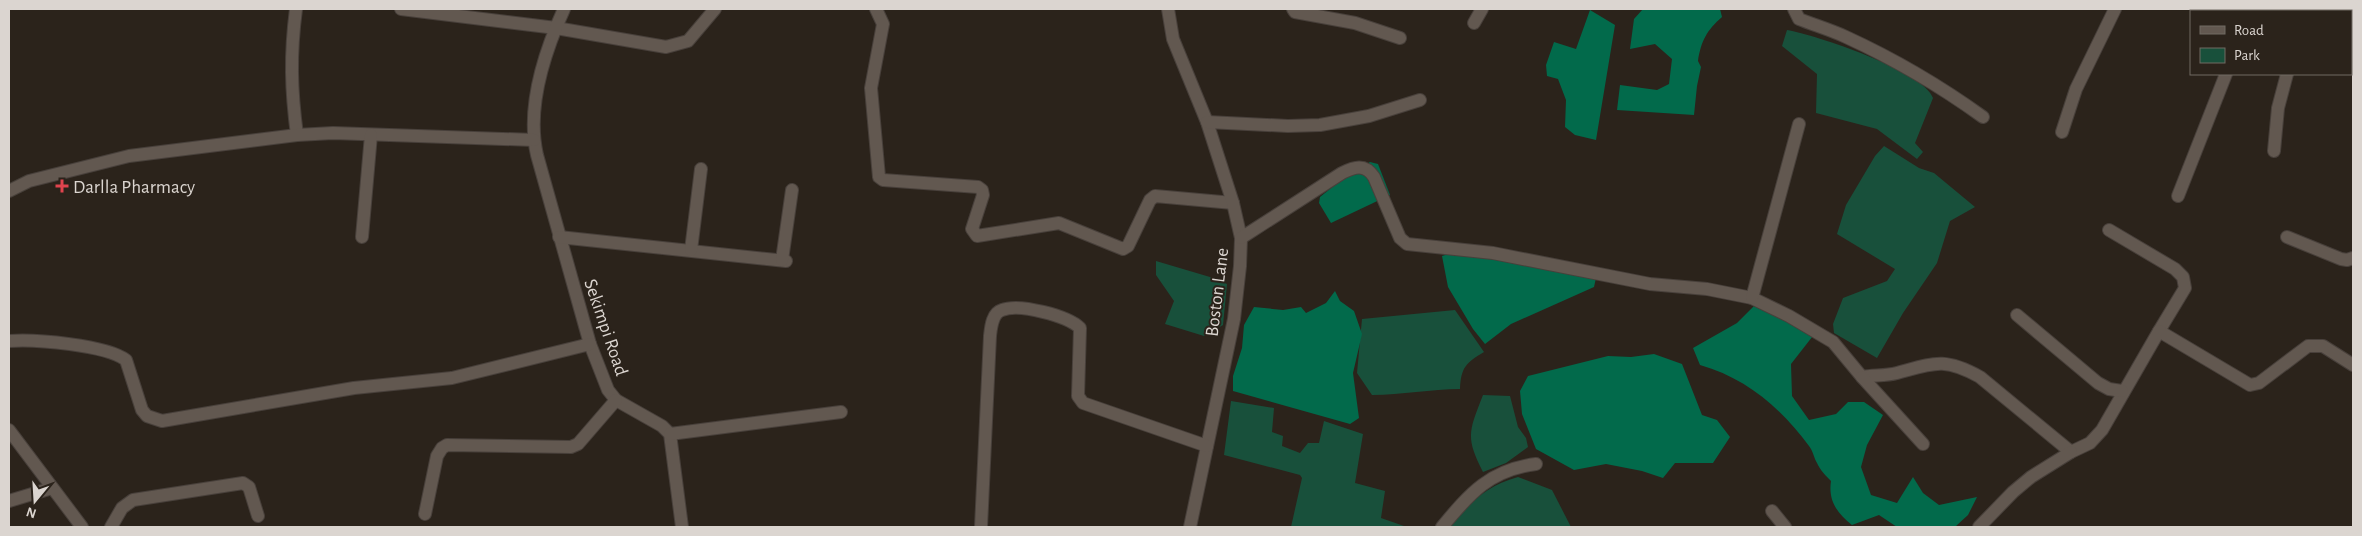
<svg xmlns="http://www.w3.org/2000/svg" width="2362" height="536" font-family="'Alegreya Sans',sans-serif">
  <style>
    .green { fill: #18503b }
    .forest { fill: #026a4b }
    .lines { fill: none; stroke-linecap: round; stroke-linejoin: round }
    .minor-casing { stroke: #48403b; stroke-width: 14 }
    .minor { stroke: #625850; stroke-width: 12 }
    .health-dot { fill: #e0444e; stroke: #2b231b; stroke-width: 2 }
    .labels { text-anchor: middle; stroke-width: 4; stroke-linejoin: round; paint-order: stroke }
    .poi-label { font-size: 19px; fill: #dbd5d0; stroke: #2b231b; text-anchor: start }
    .street-label { font-size: 19px; fill: #dbd5d0; stroke: #2b231b }
  </style>
  <rect width="100%" height="100%" fill="#2b231b"/>
  <g class="green">
    <path d="M1787 30C1816 35 1924 71 1933 98L1915 143 1923 152 1917 159 1877 129 1816 113 1817 74 1782 46Z"/>
    <polygon points="1884,146 1919,168 1934,173 1975,207 1950,221 1937,263 1903,313 1877,358 1834,333 1833,324 1843,298 1887,281 1895,269 1837,234 1846,205 1875,156"/>
    <polygon points="1156,261 1210,277 1227,284 1223,325 1204,336 1165,324 1174,301 1156,275"/>
    <path d="M1455 310 1484 352C1466 363 1461 367 1460 389 1431 389 1402 395 1372 395L1357 373 1362 319Z"/>
    <path d="M1483 395 1510 396 1518 427 1526 438 1528 447 1506 463 1483 472C1465 437 1469 431 1483 395Z"/>
    <polygon points="1231,401 1274,408 1272,432 1283,436 1282,446 1300,453 1308,443 1319,443 1324,421 1363,434 1355,483 1385,491 1381,518 1404,526 1419,527 1291,527 1302,478 1300,475 1224,455"/>
    <path d="M1518 477 1552 490 1571 527H1450C1470 502 1486 486 1518 477Z"/>
  </g>
  <g class="forest">
    <path d="M1643 9H1720L1722 17C1707 30 1701 41 1698 61L1701 67 1697 86 1694 115 1617 110 1620 85 1657 90 1669 84 1672 59 1655 44 1630 49 1634 19Z"/>
    <polygon points="1590,10 1615,25 1596,140 1575,135 1565,127 1566,100 1558,79 1547,76 1546,65 1554,42 1576,49"/>
    <polygon points="1370,162 1378,164 1390,195 1331,223 1319,203 1320,197 1346,176"/>
    <polygon points="1455,252 1596,278 1594,287 1511,324 1485,344 1473,329 1448,287 1442,256"/>
    <polygon points="1335,291 1340,301 1354,311 1362,334 1353,373 1359,418 1350,424 1233,391 1233,376 1242,348 1244,325 1254,307 1283,310 1301,307 1306,313 1326,303"/>
    <path d="M1754 306 1816 332 1791 364 1792 396 1809 420 1836 414 1848 402H1864L1883 415 1867 445 1861 467 1871 495 1897 503 1913 477 1923 493 1939 505 1977 497 1968 515 1956 526 1897 527 1879 515 1852 525C1837 513 1828 501 1831 481 1826 476 1820 470 1817 463 1814 458 1813 451 1809 446 1781 408 1746 378 1700 365L1693 348 1737 323Z"/>
    <polygon points="1654,354 1682,364 1702,415 1717,420 1730,437 1713,463 1675,463 1663,478 1642,471 1606,464 1574,470 1536,449 1522,414 1520,391 1528,376 1608,356 1631,357"/>
  </g>
  <g class="lines">
    <defs>
      <g id="minor">
        <path d="M296 9C290 55 291 90 297 135"/>
        <polyline points="401,9 556,28 666,47 688,41 715,9"/>
        <path d="M564 9C544 53 526 107 537 155L590 344 608 390 616 400 662 426 670 434 682 527"/>
        <polyline points="876,9 883,24 871,88 879,177 883,180 978,187 982,190 983,195 972,229 977,236 1059,223 1123,249 1128,246 1150,200 1155,196 1233,203"/>
        <polyline points="1168,9 1173,39 1207,122 1233,203 1241,238 1240,266 1234,319 1190,527"/>
        <polyline points="1293,9 1295,12 1355,23 1400,38"/>
        <path d="M1794 9 1799 19C1814 25 1831 30 1846 37 1894 59 1940 86 1983 117"/>
        <polyline points="2255,11 2256,9"/>
        <polyline points="2317,11 2318,9"/>
        <polyline points="1474,23 1482,9"/>
        <polyline points="1207,122 1288,126 1320,125 1369,116 1420,100"/>
        <polyline points="2062,132 2076,89 2115,9"/>
        <polyline points="2274,151 2278,108 2287,74"/>
        <polyline points="9,191 29,181 129,156 297,135 333,133 534,140"/>
        <polyline points="2178,196 2226,74"/>
        <polyline points="2109,230 2175,269 2183,277 2185,288 2159,331"/>
        <polyline points="362,237 371,135"/>
        <polyline points="559,237 786,261"/>
        <polyline points="2287,237 2341,259 2347,260 2353,258"/>
        <path d="M1241 238 1342 173C1354 167 1365 163 1374 177L1400 238 1407 244 1493 253 1650 284 1707 289 1752 298 1789 316 1833 342 1862 377C1873 375 1886 376 1897 373 1934 363 1944 357 1980 377L2071 452 2090 443 2102 430 2159 331 2250 385 2259 383 2308 346H2323L2353 365"/>
        <polyline points="691,250 701,169"/>
        <polyline points="782,260 792,190"/>
        <polyline points="1752,298 1799,124"/>
        <polyline points="2017,315 2098,383 2109,389 2122,391"/>
        <path d="M9 341C35 339 106 345 126 360L142 410 147 416 162 421 354 388 452 378 590 344"/>
        <polyline points="1862,377 1923,444"/>
        <polyline points="9,430 82,527"/>
        <polyline points="670,434 841,412"/>
        <polyline points="9,501 52,488"/>
        <polyline points="1772,511 1785,527"/>
        <polyline points="425,514 437,456 442,448 447,445 571,447 578,444 616,400"/>
        <polyline points="111,527 122,508 133,500 243,483 249,487 258,516"/>
        <path d="M981 527 990 336C991 327 992 313 1002 310 1019 303 1068 316 1080 328L1078 396 1083 403 1207 446"/>
        <path d="M1442 527C1470 493 1490 470 1536 464"/>
        <polyline points="1979,527 2013,492 2031,477 2071,452"/>
      </g>
    </defs>
    <use href="#minor" class="minor-casing"/>
    <use href="#minor" class="minor"/>
  </g>
  <path class="health-dot" d="M59.5 178.5h5v5h5v5h-5v5h-5v-5h-5v-5h5z"/>
  <g class="labels">
    <g class="poi-label">
      <text x="73" y="193">Darlla Pharmacy</text>
    </g>
    <g class="street-label">
      <text transform="translate(1216 292) rotate(-83)" y="7">Boston Lane</text>
      <text transform="translate(607 327) rotate(71)" y="7">Sekimpi Road</text>
    </g>
  </g>
  <rect width="2362" height="536" fill="none" stroke="#dbd5d0" stroke-width="20"/>
  <rect x="2190" y="10" width="162" height="65" fill="#2b231b" stroke="#716a63"/>
  <rect x="2200" y="26" width="25" height="8" fill="#625850" stroke="#716a63"/>
  <text x="2234" y="35" font-size="15" fill="#dbd5d0">Road</text>
  <rect x="2200" y="48" width="25" height="15" fill="#18503b" stroke="#716a63"/>
  <text x="2234" y="60" font-size="15" fill="#dbd5d0">Park</text>
  <g transform="translate(35 501) rotate(198)" stroke="#2b231b" stroke-width="4" paint-order="stroke">
  <path d="M0-4L9 19L0 12L-9 19Z" fill="#dbd5d0"/>
  <text y="-8" font-size="14" font-weight="bold" text-anchor="middle" fill="#dbd5d0">N</text>
  </g>
</svg>
